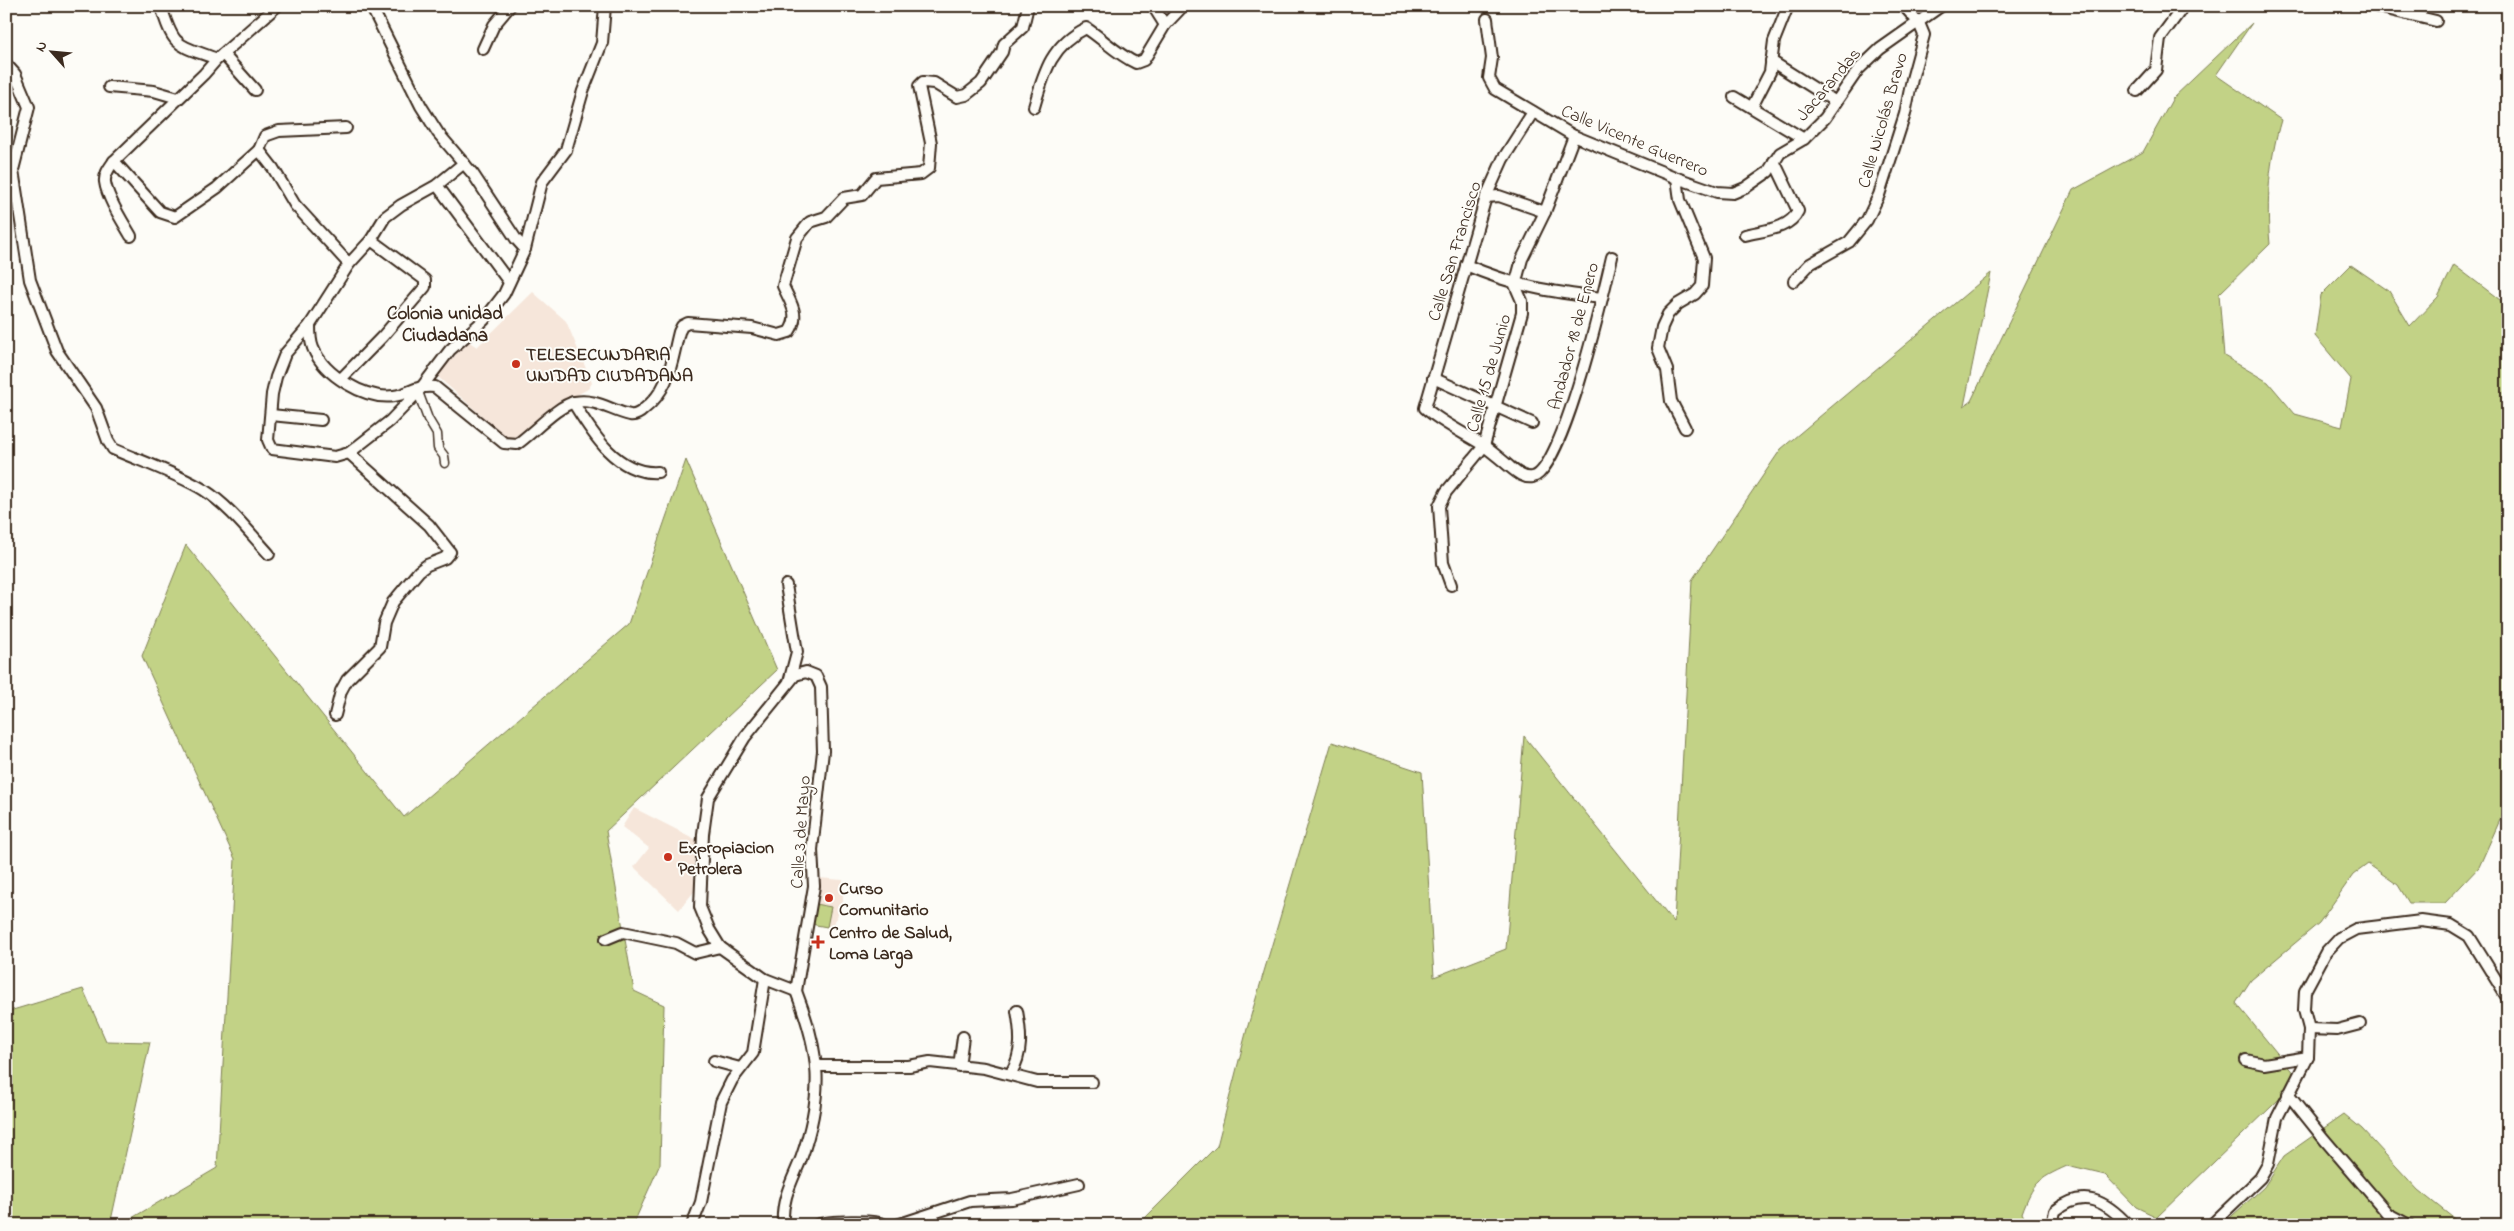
<svg xmlns="http://www.w3.org/2000/svg" width="2514" height="1231" font-family="'Indie Flower',sans-serif">
  <style>
    .built { fill: #f6e6da }
    .green { fill: #c2d286; stroke: #7e7e52 }
    .lines { fill: none; stroke-linecap: round; stroke-linejoin: round }
    .pedestrian-casing { stroke: #3b2a1e; stroke-width: 11 }
    .minor-casing { stroke: #3b2a1e; stroke-width: 14 }
    .pedestrian { stroke: #fdfcf7; stroke-width: 8 }
    .minor { stroke: #fdfcf7; stroke-width: 10 }
    .poi-dot { fill: #c8321e; stroke: #fdfcf7; stroke-width: 2 }
    .labels { text-anchor: middle; stroke-width: 4; stroke-linejoin: round; paint-order: stroke }
    .street-label { font-size: 18px; fill: #3b2a1e; stroke: #fdfcf7 }
    .poi-label { font-size: 18px; font-weight: bold; fill: #3b2a1e; stroke: #fdfcf7; text-anchor: start }
    .neighbourhood-label { font-size: 19px; font-weight: bold; fill: #3b2a1e; stroke: #fdfcf7 }
  </style>
  <rect width="100%" height="100%" fill="#fdfcf7"/>
  <filter id="ink" filterUnits="userSpaceOnUse"><feTurbulence type="fractalNoise" baseFrequency=".02" numOctaves="2"/><feDisplacementMap in="SourceGraphic" scale="10" xChannelSelector="R" yChannelSelector="G"/><feConvolveMatrix kernelMatrix="1 2 1 2 8 2 1 2 1" color-interpolation-filters="sRGB"/></filter>
  <g filter="url(#ink)">
    <g class="built">
      <polygon points="533,292 566,321 592,383 588,389 560,404 521,433 509,440 437,376 468,341 477,347"/>
      <polygon points="634,808 697,840 693,875 697,888 679,910 634,867 649,848 622,827"/>
      <polygon points="819,878 843,880 843,903 832,928 810,924"/>
    </g>
    <g class="green">
      <path d="M2252 23 2216 75 2281 120C2269 161 2266 201 2270 244L2219 294 2224 356 2268 382 2295 414 2342 427 2351 379 2315 336 2321 295 2351 265 2389 291 2410 326 2438 297 2454 265 2508 306V802L2479 867 2445 903H2409L2398 885 2368 864 2353 875 2319 923 2251 980 2236 1003 2299 1080 2157 1217 2136 1207 2105 1175 2067 1166C2038 1179 2033 1183 2022 1213L2028 1225H1138L1217 1146 1247 1029 1332 742 1422 772 1434 977 1506 949 1524 736 1674 923 1692 580 1781 449 1991 273 1964 406 1971 401 2073 190 2143 152 2173 98Z"/>
      <polygon points="686,460 777,670 606,831 634,991 664,1005 660,1164 633,1225 120,1225 217,1168 235,859 142,656 186,545 404,817 629,624"/>
      <polygon points="815,904 831,907 827,927 811,924"/>
      <polygon points="83,989 106,1041 150,1042 110,1225 6,1225 6,1012"/>
      <polygon points="2344,1114 2362,1129 2418,1190 2462,1225 2222,1225 2264,1187 2284,1156"/>
    </g>
    <g class="lines">
      <defs>
        <polyline id="pedestrian" points="418,392 428,419 437,434 438,448 444,456 445,463"/>
        <g id="minor">
          <path d="M161 6C174 49 177 44 217 59"/>
          <polyline points="371,6 421,106 438,133 473,174 516,239 525,249"/>
          <polyline points="1153,6 1165,25"/>
          <polyline points="2374,6 2436,21"/>
          <polyline points="1487,19 1492,58 1489,78 1495,89 1574,136 1677,178 1717,192 1733,193 1745,188 1768,172 1780,153 1804,139 1825,118 1858,70 1880,49 1941,6"/>
          <polyline points="483,49 494,25 510,6"/>
          <polyline points="223,54 255,90"/>
          <polyline points="1771,61 1836,102"/>
          <path d="M6 64 15 74 29 107 13 170 30 280 57 351 96 408 108 441 113 449C143 462 176 473 204 490 229 506 249 532 269 554"/>
          <polyline points="109,87 154,91 178,98"/>
          <polyline points="2137,91 2156,70 2160,38 2180,11 2180,6"/>
          <polyline points="1734,97 1804,139"/>
          <path d="M1034 107C1044 73 1051 45 1086 28 1103 39 1118 55 1136 63L1144 60 1165 25 1183 6"/>
          <polyline points="1752,107 1770,72 1774,41 1788,6"/>
          <path d="M1533 112 1503 159 1486 197 1425 408C1442 423 1464 433 1483 445 1492 452 1501 459 1510 467 1516 472 1524 479 1533 477 1563 470 1604 291 1612 257"/>
          <polyline points="259,150 265,136 279,131 346,128"/>
          <polyline points="114,161 160,212 175,217 217,188 259,150 273,168 295,205 349,264"/>
          <polyline points="464,163 437,185 401,205 385,217 371,240 349,264 310,325 285,354 276,377 272,394 268,440 272,449 335,457 349,453 390,421 418,392 450,350 484,320 504,294 525,249 542,182 566,150 583,91 602,43 605,6"/>
          <polyline points="1677,178 1680,200 1704,258 1702,286 1695,294 1678,304 1668,314 1662,327 1658,348 1667,370 1671,401 1685,428"/>
          <polyline points="437,185 509,282"/>
          <polyline points="1486,197 1499,196 1545,212"/>
          <path d="M1745 235C1763 230 1789 230 1798 211L1774 161"/>
          <path d="M131 236C123 222 107 198 105 182 104 174 110 167 114 161L204 74 217 59 277 6"/>
          <path d="M1466 265C1514 286 1550 292 1602 298"/>
          <polyline points="1794,281 1810,264 1849,242 1867,220 1879,195 1905,114 1912,79 1924,35 1919,23 1904,6"/>
          <path d="M310 325C310 332 310 341 313 348 324 375 365 400 394 396 410 394 414 385 435 387L504 443 517 444C532 434 558 405 575 402 596 398 611 411 630 415 636 416 640 413 644 409 670 389 671 363 679 332L682 326 688 323 752 328 779 335 789 332C801 315 790 302 783 286L797 238 810 222 826 217 844 198 862 195 876 178 921 174 929 168 931 143 919 86 923 82 934 83 957 97 966 95 981 83 1002 52 1004 44 1023 27 1028 6"/>
          <polyline points="1433,378 1532,423"/>
          <polyline points="341,379 383,336 425,287 425,280 371,240"/>
          <path d="M573 402C592 433 617 475 658 472"/>
          <polyline points="271,415 321,420"/>
          <polyline points="786,585 797,652 789,682"/>
          <polyline points="1451,585 1443,563 1439,506 1446,492 1484,446 1522,313 1522,301 1515,285 1522,259 1545,212 1574,136"/>
          <polyline points="335,715 341,691 347,680 380,647 384,623 393,602 419,571 427,565 445,558 450,552 429,525 349,453"/>
          <polyline points="606,939 623,932 676,943 695,953 720,947 765,979 796,991"/>
          <polyline points="720,947 709,929 700,907 703,834 708,798 745,737 795,675 806,672 816,676 821,687 823,751 812,850 814,886 796,991"/>
          <polyline points="2309,1029 2337,1030 2360,1024"/>
          <polyline points="2246,1060 2264,1064 2308,1057"/>
          <polyline points="714,1061 740,1068"/>
          <polyline points="818,1066 909,1066 930,1062 984,1068 1037,1082 1092,1082"/>
          <polyline points="959,1066 963,1037"/>
          <path d="M1011 1073C1023 1053 1021 1034 1017 1011"/>
          <polyline points="2288,1094 2324,1139 2388,1214 2409,1225"/>
          <polyline points="692,1225 701,1202 721,1102 732,1080 753,1053 765,979"/>
          <path d="M783 1225C781 1200 792 1181 801 1159 824 1093 821 1055 796 991"/>
          <path d="M817 1225C826 1221 877 1219 885 1225"/>
          <polyline points="897,1225 970,1201 1012,1199 1079,1184"/>
          <path d="M2052 1225 2055 1211C2083 1188 2106 1201 2128 1225"/>
          <polyline points="2211,1225 2260,1178 2268,1164 2277,1118 2308,1057 2309,1029 2304,1010 2305,991 2326,952 2339,938 2356,929 2421,921 2451,925 2469,936 2508,999"/>
        </g>
      </defs>
      <use href="#pedestrian" class="pedestrian-casing"/>
      <use href="#minor" class="minor-casing"/>
      <use href="#pedestrian" class="pedestrian"/>
      <use href="#minor" class="minor"/>
    </g>
  </g>
  <g class="poi-dot">
    <circle cx="516" cy="364" r="5"/>
    <circle cx="668" cy="857" r="5"/>
    <circle cx="829" cy="898" r="5"/>
    <path d="M815.5 934.5h5v5h5v5h-5v5h-5v-5h-5v-5h5z"/>
  </g>
  <g class="labels">
    <g class="street-label">
      <text transform="translate(1828 84) rotate(-50)" y="6">Jacarandas</text>
      <text transform="translate(1882 120) rotate(-74)" y="6">Calle Nicolás Bravo</text>
      <text transform="translate(1635 140) rotate(23)" y="6">Calle Vicente Guerrero</text>
      <text transform="translate(1454 251) rotate(-73)" y="6">Calle San Francisco</text>
      <text transform="translate(1573 336) rotate(-75)" y="6">Andador 18 de Enero</text>
      <text transform="translate(1488 373) rotate(-74)" y="6">Calle 15 de Junio</text>
      <text transform="translate(800 832) rotate(-86)" y="6">Calle 3 de Mayo</text>
    </g>
    <g class="poi-label">
      <text x="526" y="360">TELESECUNDARIA<tspan x="526" dy="21">UNIDAD CIUDADANA</tspan></text>
      <text x="678" y="853">Expropiacion<tspan x="678" dy="21">Petrolera</tspan></text>
      <text x="839" y="894">Curso<tspan x="839" dy="21">Comunitario</tspan></text>
      <text x="829" y="938">Centro de Salud,<tspan x="829" dy="21">Loma Larga</tspan></text>
    </g>
    <g class="neighbourhood-label">
      <text x="445" y="319">Colonia unidad<tspan x="445" dy="22">Ciudadana</tspan></text>
    </g>
  </g>
  <rect width="2514" height="1231" fill="none" stroke="#fdfcf7" stroke-width="25"/>
  <rect x="12" y="12" width="2489" height="1206" fill="none" stroke="#3b2a1e" stroke-width="2" filter="url(#ink)"/>
  <g transform="translate(52 52) rotate(297)" stroke="#fdfcf7" stroke-width="4" paint-order="stroke">
  <path d="M0-4L9 19L0 12L-9 19Z" fill="#3b2a1e"/>
  <text y="-8" font-size="14" font-weight="bold" text-anchor="middle" fill="#3b2a1e">N</text>
  </g>
</svg>
